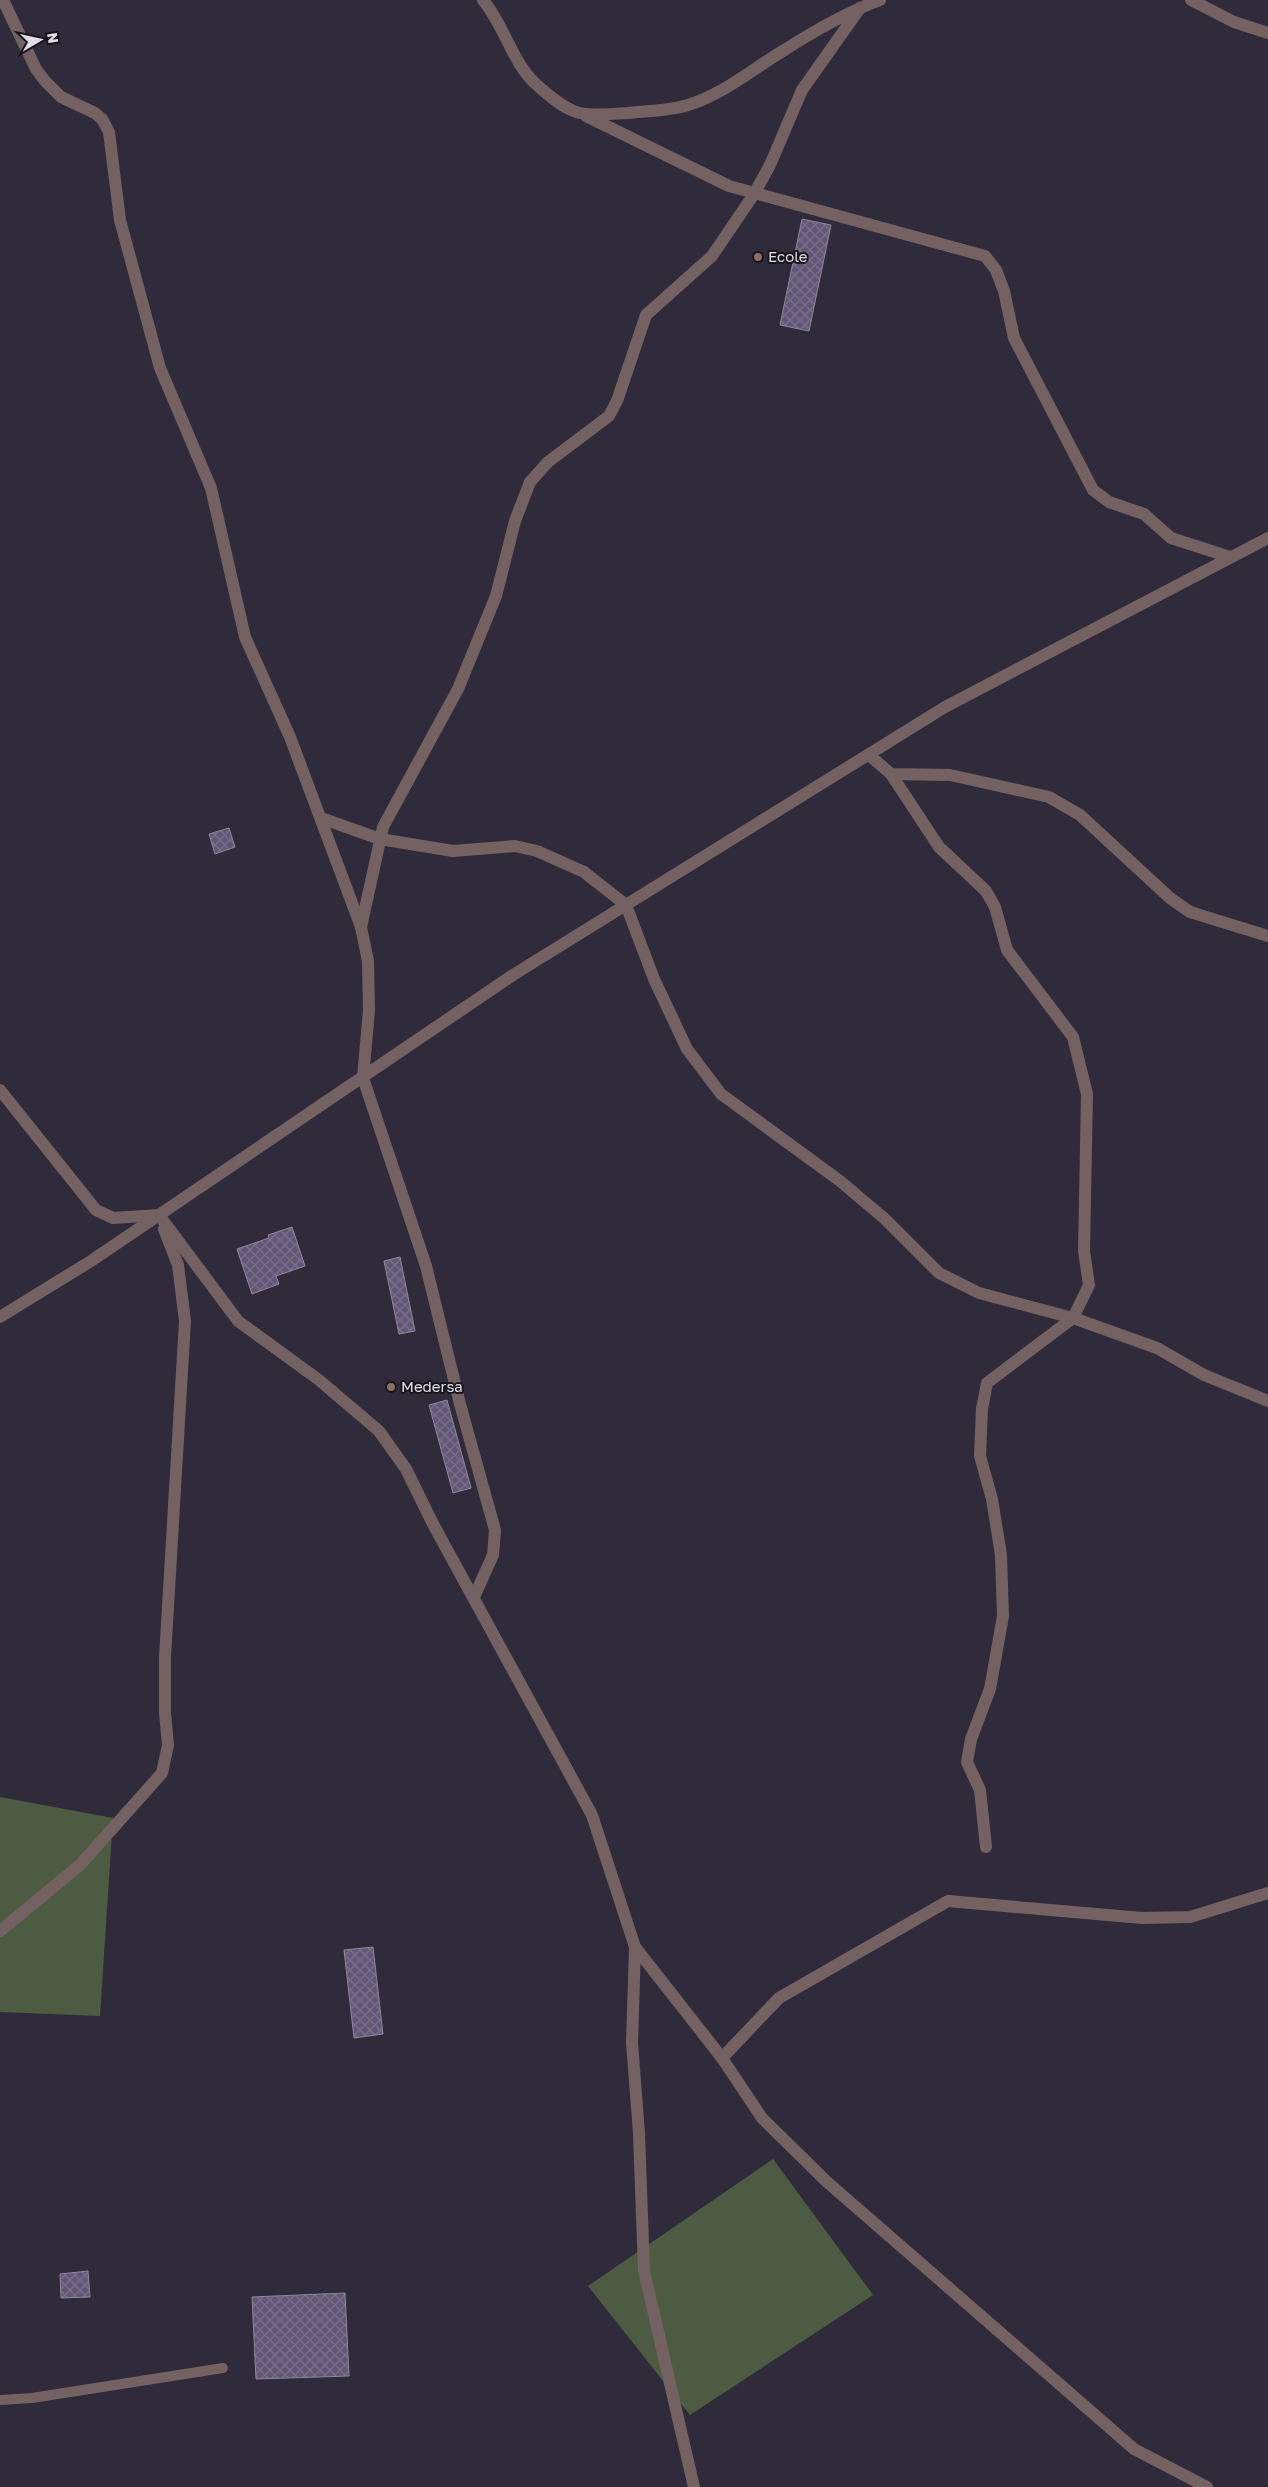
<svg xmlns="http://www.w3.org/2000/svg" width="1268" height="2487" font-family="'Golos Text',sans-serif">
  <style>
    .park { fill: #4e5b43 }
    .building { fill: url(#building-cross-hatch); stroke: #8e889b }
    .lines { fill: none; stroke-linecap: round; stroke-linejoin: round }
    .service { stroke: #746262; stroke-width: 10 }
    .minor { stroke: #746262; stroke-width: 12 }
    .tertiary { stroke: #746262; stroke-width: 12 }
    .education-dot { fill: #8d6e63; stroke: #17151c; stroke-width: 2 }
    .labels { text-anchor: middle; stroke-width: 4; stroke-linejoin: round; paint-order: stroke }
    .poi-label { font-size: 15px; fill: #e0dde7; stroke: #17151c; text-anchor: start }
  </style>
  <defs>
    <pattern id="building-cross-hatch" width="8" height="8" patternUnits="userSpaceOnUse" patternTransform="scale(1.25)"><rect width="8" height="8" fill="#625777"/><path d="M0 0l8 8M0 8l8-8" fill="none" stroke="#786f8a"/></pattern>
  </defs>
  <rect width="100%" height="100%" fill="#302b3b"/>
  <g class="park">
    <polygon points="0,1797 113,1818 100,2016 0,2012"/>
    <polygon points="773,2159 873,2295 690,2415 588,2286"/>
  </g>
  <g class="building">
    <polygon points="802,219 831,225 809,331 780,325"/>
    <polygon points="229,828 235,847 215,854 209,834"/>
    <polygon points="292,1227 305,1266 276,1276 279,1284 252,1294 237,1249 269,1238 268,1235"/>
    <polygon points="400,1257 415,1331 399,1334 384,1261"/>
    <polygon points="447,1400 471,1488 453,1493 429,1405"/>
    <polygon points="373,1947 383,2034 354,2038 344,1950"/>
    <polygon points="88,2271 90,2297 61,2298 60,2274"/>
    <polygon points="345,2293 349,2376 256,2379 252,2297"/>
  </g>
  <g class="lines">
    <polyline class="service" points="0,2400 32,2398 223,2368"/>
    <g class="minor">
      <polyline points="3,0 36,69 45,81 61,97 95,113 102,119 109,132 120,220 160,368 211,488 245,637 290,737 361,927 368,961 369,1010 363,1078 426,1266 460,1404 495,1530 493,1555 474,1597"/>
      <path d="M483 0C505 26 512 64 538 86 574 118 581 116 627 113 647 111 669 111 688 105 724 94 754 68 786 49 816 30 848 12 880 0"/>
      <polyline points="1191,0 1234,22 1268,33"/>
      <polyline points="586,116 729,186 985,256 996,270 1004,291 1014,338 1093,490 1109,502 1144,514 1171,538 1230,557"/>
      <polyline points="869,755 891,774 950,775 1049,797 1080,815 1170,898 1190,912 1268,936"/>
      <polyline points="891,774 939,847 986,891 995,907 1007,950 1073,1037 1087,1094 1084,1251 1089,1285 1073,1318 987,1383 982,1409 980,1456 992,1499 1001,1555 1003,1616 990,1689 971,1739 967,1762 980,1790 986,1847"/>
      <polyline points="321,818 380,839 453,851 515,846 537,851 584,872 626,905 654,979 687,1049 721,1094 840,1181 885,1219 939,1273 979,1293 1073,1318 1157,1348 1204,1375 1268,1401"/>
      <polyline points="361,927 383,827 458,689 496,596 515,521 530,482 548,462 609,416 617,401 646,315 712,256 754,194 770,165 802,90 860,8"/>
      <polyline points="0,1090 96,1210 113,1218 159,1215"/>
      <polyline points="159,1215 238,1321 319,1380 379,1431 406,1469 433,1524 592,1815 635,1947 722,2058 762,2118 826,2181 1134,2449 1207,2487"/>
      <polyline points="0,1931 80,1865 162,1773 168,1745 165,1713 165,1657 185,1321 178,1265 164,1229"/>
      <polyline points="635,1947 632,2043 639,2133 644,2271 694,2487"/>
      <polyline points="722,2058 779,1998 948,1901 1142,1918 1190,1917 1268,1893"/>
    </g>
    <polyline class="tertiary" points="0,1317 91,1261 513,975 945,707 1268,538"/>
  </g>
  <g class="education-dot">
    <circle cx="758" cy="257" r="5"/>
    <circle cx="391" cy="1387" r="5"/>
  </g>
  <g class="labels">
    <g class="poi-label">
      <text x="768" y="262">Ecole</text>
      <text x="401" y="1392">Medersa</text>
    </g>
  </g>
  <g transform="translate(40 40) rotate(81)" stroke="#17151c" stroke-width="4" paint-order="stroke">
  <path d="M0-4L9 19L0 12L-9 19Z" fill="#e0dde7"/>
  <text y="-8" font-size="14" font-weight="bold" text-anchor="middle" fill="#e0dde7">N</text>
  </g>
</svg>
